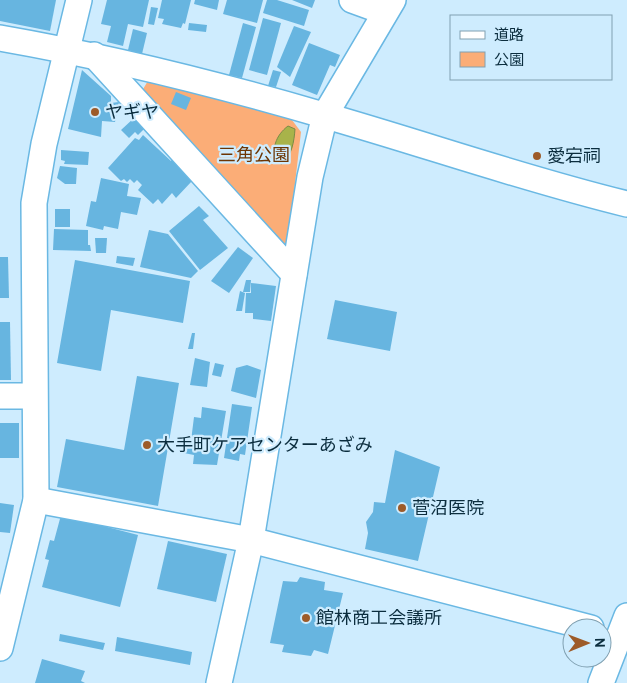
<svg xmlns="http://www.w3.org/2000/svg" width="627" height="683" font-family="Overpass,'Noto Sans JP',sans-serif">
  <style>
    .green { fill: #fbad77 }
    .water { fill: #a8b34a; stroke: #798b46 }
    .building { fill: #67b5e0 }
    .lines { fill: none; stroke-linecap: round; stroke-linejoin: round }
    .minor-casing { stroke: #6ab8e3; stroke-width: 28 }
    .minor { stroke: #fff; stroke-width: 25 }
    .poi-dot { fill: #9d5b29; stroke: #ceecfe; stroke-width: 2 }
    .labels { text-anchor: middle; stroke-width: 4.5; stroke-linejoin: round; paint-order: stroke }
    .poi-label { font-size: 18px; fill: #0b2d3e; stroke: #ceecfe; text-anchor: start }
    .park-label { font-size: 18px; fill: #6c3503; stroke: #ceecfe }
  </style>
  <rect width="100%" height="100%" fill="#ceecfe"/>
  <polygon class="green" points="149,79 292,120 301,132 287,252 142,91"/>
  <path class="water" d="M288 126 295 129C294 142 292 155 282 164L278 163C270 150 276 135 288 126Z"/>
  <g class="building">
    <polygon points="0,0 56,0 50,31 0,21"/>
    <polygon points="107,0 149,0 143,27 128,24 123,46 107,42 111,26 101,24"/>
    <polygon points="162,0 191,0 185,24 183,23 181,28 162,24 164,19 158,18"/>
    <polygon points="195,0 219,0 217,10 194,4"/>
    <polygon points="227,0 263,0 257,23 223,14"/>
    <polygon points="267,0 277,0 309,10 304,26 263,13"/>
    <polygon points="292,0 315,0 312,8"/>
    <polygon points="151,7 158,8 154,25 148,24"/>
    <polygon points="263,18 281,23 267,75 249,70"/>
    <polygon points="189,23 207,25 206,32 188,30"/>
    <polygon points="243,23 256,27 242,78 229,75"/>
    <polygon points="294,26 311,32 290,77 277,67"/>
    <polygon points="133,29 147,33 142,54 128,50"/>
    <polygon points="309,43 340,55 335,67 330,65 317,95 292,85"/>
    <polygon points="82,70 111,96 111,103 119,102 115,122 102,121 101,137 68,129"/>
    <polygon points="273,70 281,72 276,87 268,86"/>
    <polygon points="176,92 191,98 186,110 171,104"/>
    <polygon points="134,118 144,129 138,135 135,132 129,138 121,130"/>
    <polygon points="143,135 171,161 173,158 192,181 176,198 172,193 162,204 158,199 153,204 138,190 142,185 137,180 134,183 130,179 127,182 124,179 121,181 108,168 135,138 139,140"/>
    <polygon points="61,150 89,152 88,165 64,164 65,161 61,160"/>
    <polygon points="60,166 77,168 76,184 65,184 57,178"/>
    <polygon points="101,178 129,184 127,196 141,198 137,215 121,212 118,229 104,226 103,230 86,226 91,201 96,202"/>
    <polygon points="199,206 209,216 203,220 228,248 200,270 169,231"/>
    <rect x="55" y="209" width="15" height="18"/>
    <polygon points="54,229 88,230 88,245 90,245 91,251 53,250"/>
    <polygon points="149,230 168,234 198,271 191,278 140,267"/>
    <polygon points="95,238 107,238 106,253 96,253"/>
    <polygon points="238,247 253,258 229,293 211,281"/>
    <polygon points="117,256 135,258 133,266 116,263"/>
    <polygon points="0,257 8,257 9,298 0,298"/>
    <polygon points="75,260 190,281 183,323 111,310 101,371 57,363"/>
    <polygon points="246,280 251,280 250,292 243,292"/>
    <polygon points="251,283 276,286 271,321 253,319 253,313 245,313 246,293 251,293"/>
    <polygon points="240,291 245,293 242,311 236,311"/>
    <polygon points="335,300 397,312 390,351 327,339"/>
    <polygon points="0,322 10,322 11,380 0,380"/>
    <polygon points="192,333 195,333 193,349 188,349"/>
    <polygon points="195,358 210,362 207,387 190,385"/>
    <polygon points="215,363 224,365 221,377 212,375"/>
    <polygon points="247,365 261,370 256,398 231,391 236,368"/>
    <polygon points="137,376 179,383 158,506 57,487 66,439 124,450"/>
    <polygon points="232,404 252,407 245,455 240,454 239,461 224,458"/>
    <polygon points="202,407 226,411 217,465 193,464 194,455 184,453 186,440 191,441 194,417 201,418"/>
    <rect x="0" y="423" width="19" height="35"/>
    <polygon points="395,450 440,467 418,561 365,549 368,533 366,522 373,512 374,502 385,503"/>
    <polygon points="0,503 14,505 10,533 0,532"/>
    <polygon points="61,515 138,535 120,607 42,587 49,560 45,559 50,540 54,541"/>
    <polygon points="168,541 227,554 216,602 157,589"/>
    <polygon points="300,577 325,582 324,590 343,593 328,654 314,650 311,656 282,652 284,645 270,643 283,581 297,582"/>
    <polygon points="60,634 105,643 103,650 59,641"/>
    <polygon points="117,637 192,652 190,665 115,651"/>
    <polygon points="42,659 85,671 81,681 85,683 35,683"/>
  </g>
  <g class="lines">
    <defs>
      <g id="minor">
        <polyline points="352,0 385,12"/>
        <path d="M0 38C109 57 217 84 323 115 425 144 524 179 627 204"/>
        <polyline points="94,55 294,274"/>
        <polyline points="0,396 34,396"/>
        <polyline points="36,500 251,540 591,628"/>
        <polyline points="0,648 36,500 34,203 44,144 79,0"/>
        <polyline points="219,683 251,540 310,177 325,115 393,0"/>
        <polyline points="601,683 627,616"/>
      </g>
    </defs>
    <use href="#minor" class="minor-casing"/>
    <use href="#minor" class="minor"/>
  </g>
  <g class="poi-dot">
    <circle cx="95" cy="112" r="5"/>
    <circle cx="537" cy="156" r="5"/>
    <circle cx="147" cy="445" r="5"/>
    <circle cx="402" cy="508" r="5"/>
    <circle cx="306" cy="618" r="5"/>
  </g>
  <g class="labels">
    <g class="poi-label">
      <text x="105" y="118">ヤギヤ</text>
      <text x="547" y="162">愛宕祠</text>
      <text x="157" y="451">大手町ケアセンターあざみ</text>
      <text x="412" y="514">菅沼医院</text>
      <text x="316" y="624">館林商工会議所</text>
    </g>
    <g class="park-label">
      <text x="254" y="161">三角公園</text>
    </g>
  </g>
  <rect x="450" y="15" width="162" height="65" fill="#ceecfe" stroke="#80a0b1"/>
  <rect x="460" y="31" width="25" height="8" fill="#ffffff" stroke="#80a0b1"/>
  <text x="494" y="40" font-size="15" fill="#0b2d3e">道路</text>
  <rect x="460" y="52" width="25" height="15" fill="#fbad77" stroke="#80a0b1"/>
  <text x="494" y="65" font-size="15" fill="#0b2d3e">公園</text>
  <g transform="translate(587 643) rotate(89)"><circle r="24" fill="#ceecfe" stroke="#80a0b1"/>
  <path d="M0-4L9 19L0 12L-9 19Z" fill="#9d5b29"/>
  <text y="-8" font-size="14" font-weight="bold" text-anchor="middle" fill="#0b2d3e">N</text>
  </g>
</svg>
